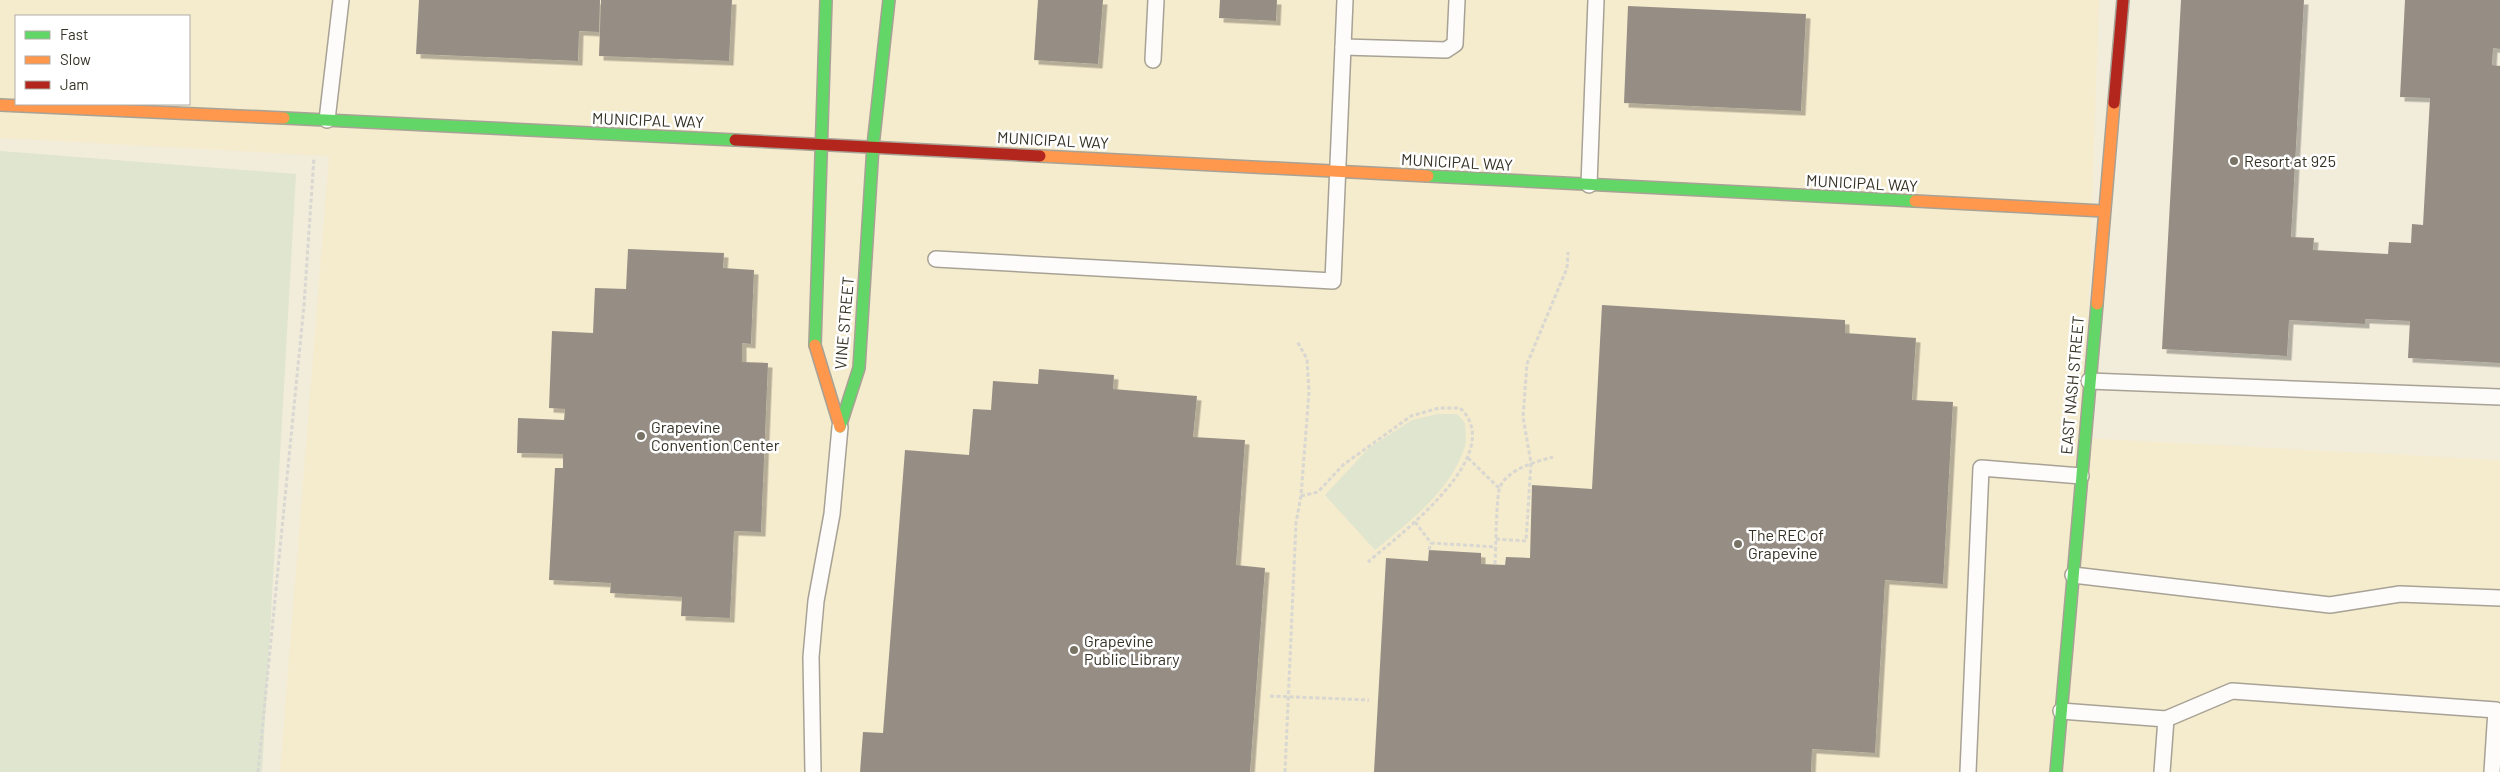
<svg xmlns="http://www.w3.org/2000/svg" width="2500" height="772" font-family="Barlow,sans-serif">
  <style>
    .built { fill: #f5ebcd; fill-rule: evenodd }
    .green { fill: #dfe5cf }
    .building { fill: #968e85; filter: url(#shadow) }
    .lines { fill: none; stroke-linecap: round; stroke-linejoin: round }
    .lane-casing { stroke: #a7a295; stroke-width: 18 }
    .fast-casing { stroke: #a7a295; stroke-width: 14 }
    .slow-casing { stroke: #a7a295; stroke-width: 14 }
    .jam-casing { stroke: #a7a295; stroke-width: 14 }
    .path { stroke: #d8d7d1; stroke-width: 3; stroke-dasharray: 4 2.5; stroke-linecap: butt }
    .lane { stroke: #fdfcfa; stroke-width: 15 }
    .fast { stroke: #63d668; stroke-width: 11 }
    .slow { stroke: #ff974d; stroke-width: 11 }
    .jam { stroke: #b3261e; stroke-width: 11 }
    .poi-dot { fill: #787365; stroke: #fff; stroke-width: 2 }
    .labels { text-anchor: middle; stroke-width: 5; stroke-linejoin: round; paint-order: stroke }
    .street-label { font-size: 16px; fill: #363225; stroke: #fff }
    .poi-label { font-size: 16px; fill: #363225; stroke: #fff; text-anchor: start }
  </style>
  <defs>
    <filter id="shadow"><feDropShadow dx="4.5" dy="4.5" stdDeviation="0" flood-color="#0004"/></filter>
  </defs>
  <rect width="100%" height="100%" fill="#f2ecdb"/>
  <path class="built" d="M0 0H2099L2084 438 2500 460V772H280L329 156 0 138ZM16 16H189V104H16Z"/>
  <g class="green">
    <polygon points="0,151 296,174 262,772 0,772"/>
    <path d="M1438 414H1457L1465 423C1465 430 1467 439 1465 446 1451 491 1410 521 1375 550L1325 495 1369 448 1412 420Z"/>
  </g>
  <g class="building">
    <polygon points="419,0 600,0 599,32 579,31 578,61 416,54"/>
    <polygon points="601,0 732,0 729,61 599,56"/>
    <polygon points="1038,0 1103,0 1098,64 1034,60"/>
    <polygon points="1220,0 1277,0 1276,21 1219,18"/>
    <polygon points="2181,0 2304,0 2291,237 2314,238 2313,250 2388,254 2389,242 2411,243 2412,224 2423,225 2430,98 2400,97 2405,0 2500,0 2500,49 2493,48 2492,65 2500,66 2500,363 2408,358 2410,321 2365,319 2365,324 2289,320 2287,356 2162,349"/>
    <polygon points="1628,6 1806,14 1801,111 1624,103"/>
    <polygon points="628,249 724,253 723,268 754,270 751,344 742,343 742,362 768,363 761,532 734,531 730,618 681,616 682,597 610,593 611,583 549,580 555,468 563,468 563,454 517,453 518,418 564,420 565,409 549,408 552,331 593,333 595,288 626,289"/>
    <polygon points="1602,305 1845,320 1845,333 1916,338 1912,400 1953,402 1943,584 1885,580 1875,753 1812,749 1811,772 1374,772 1386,558 1428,561 1429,550 1481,553 1481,564 1505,565 1506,557 1530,558 1532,485 1592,489"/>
    <polygon points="1039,369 1114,375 1113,389 1197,396 1193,437 1245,440 1236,565 1265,568 1250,772 860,772 863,732 883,733 905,450 969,455 973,409 991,410 993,381 1038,384"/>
  </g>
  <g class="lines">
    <defs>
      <g id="lane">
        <polyline points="1343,47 1446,50 1455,44 1457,0"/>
        <polyline points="1153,60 1156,0"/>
        <polyline points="327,120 341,0"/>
        <polyline points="1589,185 1596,0"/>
        <polyline points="936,259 1333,281 1345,0"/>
        <polyline points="2089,381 2500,397"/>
        <polyline points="2073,575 2330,605 2400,594 2500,598"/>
        <polyline points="2061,711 2166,719 2162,772"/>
        <polyline points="2166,719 2232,691 2496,710 2492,772"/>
        <polyline points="813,772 811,657 816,601 832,514 840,427"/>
        <polyline points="1968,772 1981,468 2081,476"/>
      </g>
      <g id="fast">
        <polyline points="284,118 735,140"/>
        <polyline points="1428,176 1915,201"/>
        <polyline points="815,345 826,0"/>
        <polyline points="840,427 859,368 873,146 889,0"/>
        <polyline points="2056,772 2097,304"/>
      </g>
      <g id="slow">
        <polyline points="0,105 284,118"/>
        <polyline points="1040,156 1428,176"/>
        <polyline points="1915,201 2103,211"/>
        <polyline points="2097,304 2114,103"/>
        <polyline points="815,345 840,427"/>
      </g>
      <g id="jam">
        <polyline points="2114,103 2123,0"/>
        <polyline points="735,140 1040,156"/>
      </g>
    </defs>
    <use href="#lane" class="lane-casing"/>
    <use href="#fast" class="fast-casing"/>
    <use href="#slow" class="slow-casing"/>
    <use href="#jam" class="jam-casing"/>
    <g class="path">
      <polyline points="1468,458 1499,488"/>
      <path d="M1301 496 1318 492 1343 465 1411 416 1439 408H1460C1509 454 1400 534 1368 562"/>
      <polyline points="1415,522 1431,543 1496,547"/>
      <polyline points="1496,539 1526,541 1531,463 1523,417 1527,364 1567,268 1568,252"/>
      <polyline points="1429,550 1431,543"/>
      <path d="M1495 564C1496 551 1496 495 1500 487 1508 469 1535 462 1553 457"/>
      <polyline points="1270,696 1369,700"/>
      <polyline points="258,772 304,305 314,157"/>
      <polyline points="1285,772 1296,523 1301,496 1309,392 1307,359 1297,341"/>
    </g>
    <use href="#lane" class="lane"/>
    <use href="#fast" class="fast"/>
    <use href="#slow" class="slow"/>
    <use href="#jam" class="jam"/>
  </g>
  <g class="poi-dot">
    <circle cx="2234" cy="161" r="5"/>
    <circle cx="641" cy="436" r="5"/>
    <circle cx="1738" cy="544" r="5"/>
    <circle cx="1074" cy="650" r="5"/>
  </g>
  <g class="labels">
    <g class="street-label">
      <text transform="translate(648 120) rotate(2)" y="6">MUNICIPAL WAY</text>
      <text transform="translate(1053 140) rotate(3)" y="6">MUNICIPAL WAY</text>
      <text transform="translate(1457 162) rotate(3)" y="6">MUNICIPAL WAY</text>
      <text transform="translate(1862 183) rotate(3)" y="6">MUNICIPAL WAY</text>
      <text transform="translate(844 323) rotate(-85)" y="6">VINE STREET</text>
      <text transform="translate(2072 385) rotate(-85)" y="6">EAST NASH STREET</text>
    </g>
    <g class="poi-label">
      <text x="2244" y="167">Resort at 925</text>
      <text x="651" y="433">Grapevine<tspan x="651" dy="18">Convention Center</tspan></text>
      <text x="1748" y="541">The REC of<tspan x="1748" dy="18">Grapevine</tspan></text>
      <text x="1084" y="647">Grapevine<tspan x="1084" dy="18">Public Library</tspan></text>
    </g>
  </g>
  <rect x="15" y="15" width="175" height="90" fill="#ffffff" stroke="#afada8"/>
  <rect x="25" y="31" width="25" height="8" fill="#63d668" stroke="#afada8"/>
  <text x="60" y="40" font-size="15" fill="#363225">Fast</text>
  <rect x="25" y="56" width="25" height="8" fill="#ff974d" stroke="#afada8"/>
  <text x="60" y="65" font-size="15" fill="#363225">Slow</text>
  <rect x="25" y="81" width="25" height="8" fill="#b3261e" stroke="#afada8"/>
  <text x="60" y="90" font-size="15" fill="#363225">Jam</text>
</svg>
